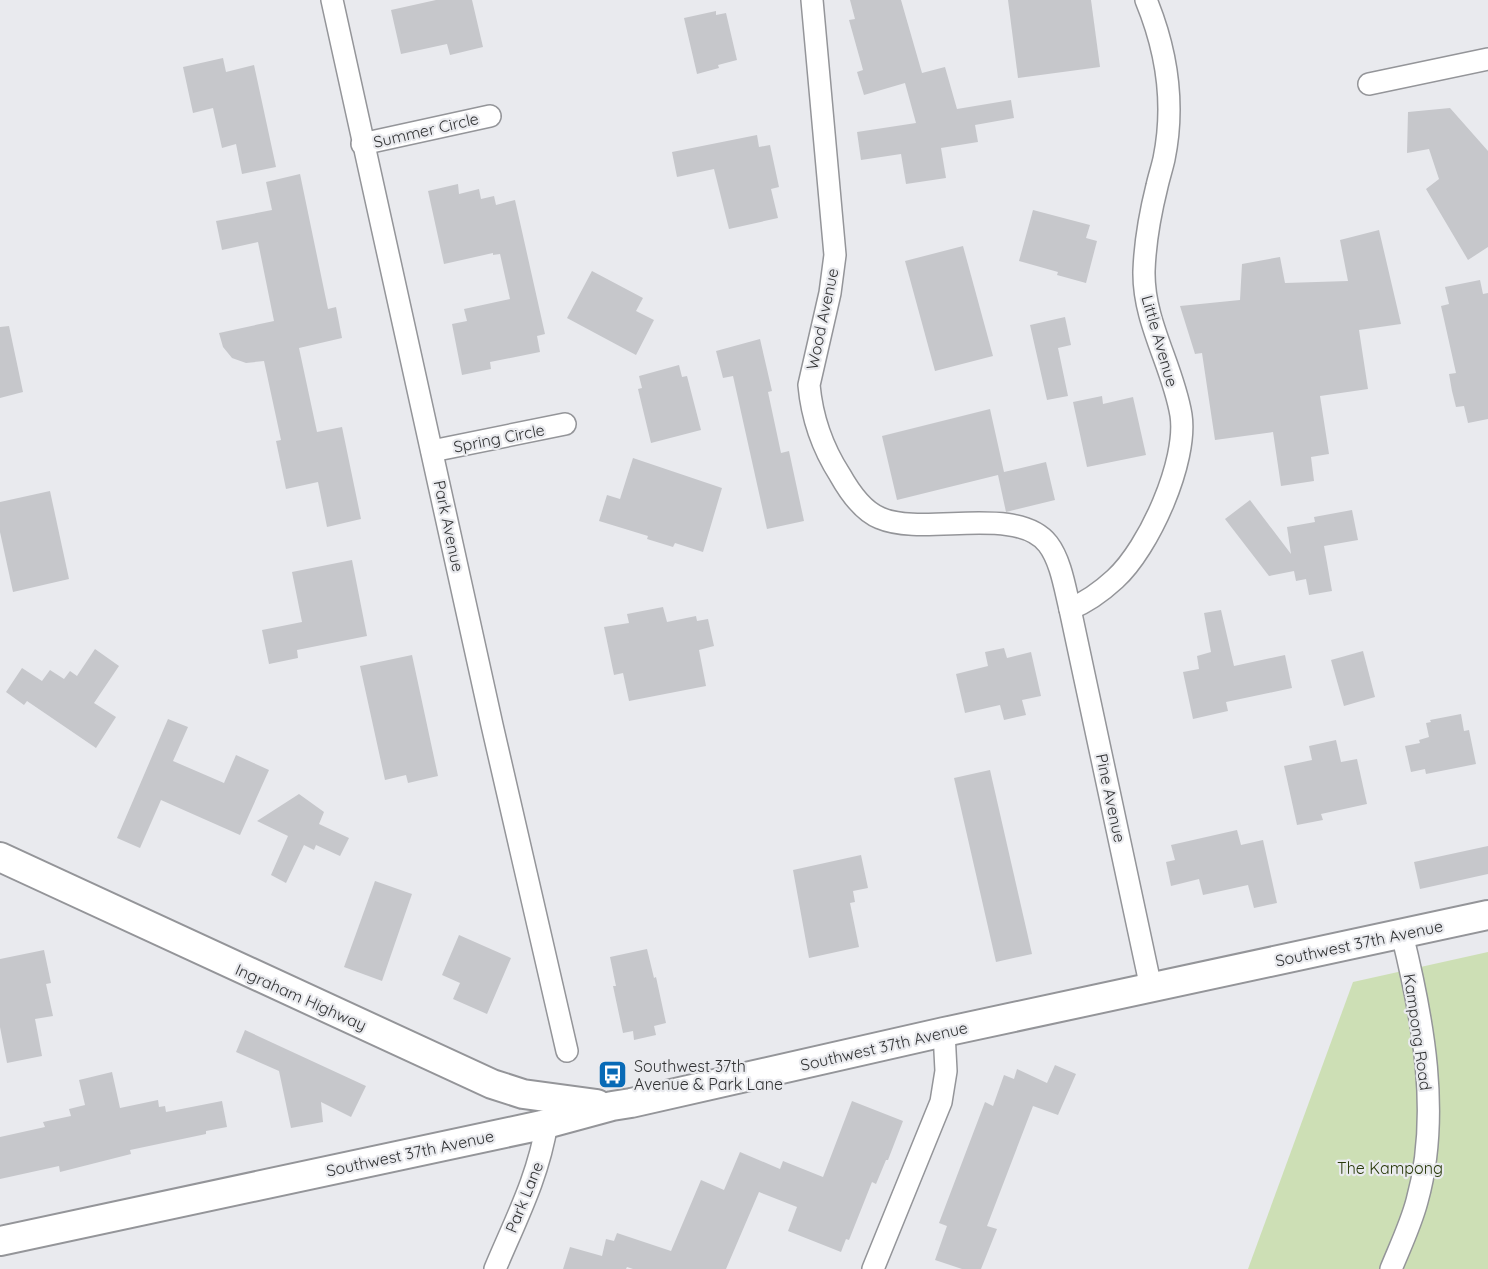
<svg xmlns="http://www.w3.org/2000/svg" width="1488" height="1269" font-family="Quicksand,sans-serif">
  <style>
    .green { fill: #cddfb5 }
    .building { fill: #c6c7cb }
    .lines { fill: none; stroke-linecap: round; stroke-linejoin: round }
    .street-casing { stroke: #949599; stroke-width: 24 }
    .secondary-casing { stroke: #949599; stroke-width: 32 }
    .street { stroke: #fff; stroke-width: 21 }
    .secondary { stroke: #fff; stroke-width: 28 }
    .labels { text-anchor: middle; stroke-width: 4.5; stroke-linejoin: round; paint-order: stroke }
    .street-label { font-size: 16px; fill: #323334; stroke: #e9eaee }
    .poi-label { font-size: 16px; fill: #323334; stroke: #e9eaee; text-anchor: start }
    .park-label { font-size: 16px; fill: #283909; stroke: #e9eaee }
  </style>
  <rect width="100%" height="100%" fill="#e9eaee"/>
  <polygon class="green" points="1488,952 1488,1269 1248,1269 1353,982"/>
  <g class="building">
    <polygon points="436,0 472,0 483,47 450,55 447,44 401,54 391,10"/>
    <polygon points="850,0 901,0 922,73 945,67 957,109 1011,100 1014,118 975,125 978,142 941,148 946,178 906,184 901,154 861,160 857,132 916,123 905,83 864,95 857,72 863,70 849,20 855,19"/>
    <polygon points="1008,0 1091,0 1100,67 1018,78"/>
    <polygon points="716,11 716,15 726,13 737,60 718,65 719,68 697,74 684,18"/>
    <polygon points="223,58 226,72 254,65 276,167 242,174 236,144 222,148 213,108 193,113 183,67"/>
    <polygon points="1450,108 1488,151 1488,247 1468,260 1426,189 1439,179 1429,149 1407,153 1408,112"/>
    <polygon points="757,135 759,147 770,145 779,187 771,189 778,218 729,229 714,169 677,177 672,152"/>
    <polygon points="300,174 328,309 336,307 342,338 299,348 317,432 342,427 361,519 327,527 318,482 286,489 276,441 281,440 264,361 246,363 232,358 223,347 219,333 274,321 258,242 222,250 216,221 272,210 266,182"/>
    <polygon points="458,184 459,194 479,189 481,199 494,196 496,205 515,200 545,334 537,336 540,352 490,362 491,369 462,375 452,324 467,321 464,309 510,299 500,254 493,255 493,253 444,264 428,191"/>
    <polygon points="1033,210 1090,225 1086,238 1097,241 1086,283 1057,275 1058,272 1019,261"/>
    <polygon points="1379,230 1401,324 1359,330 1368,389 1320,396 1329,454 1311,457 1314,481 1281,486 1273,432 1215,440 1202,353 1195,354 1180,306 1240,300 1242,264 1280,257 1285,283 1348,281 1340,240"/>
    <polygon points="963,246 993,356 935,371 905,261"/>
    <polygon points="592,271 643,298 636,311 654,320 636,355 567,318"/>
    <polygon points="1480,280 1483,294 1488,293 1488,419 1468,423 1464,406 1456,407 1452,391 1449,374 1456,373 1441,306 1449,304 1445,287"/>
    <polygon points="1065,317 1071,345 1058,348 1068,396 1047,400 1030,325"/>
    <polygon points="9,326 23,392 0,398 0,327"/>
    <polygon points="760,339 772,391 768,392 781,453 789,451 804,521 767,529 733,376 723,378 716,351"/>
    <polygon points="679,365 682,377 687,376 701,430 651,443 638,389 642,388 639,376"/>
    <polygon points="1102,396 1103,404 1133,397 1146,455 1087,467 1073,402"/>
    <polygon points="990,409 1004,472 1046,462 1055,500 1006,512 998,475 897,500 882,436"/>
    <polygon points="633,458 722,488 703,552 675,543 673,547 647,539 648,536 599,521 607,495 620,499"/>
    <polygon points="50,491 69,579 13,592 0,532 0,502"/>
    <polygon points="1250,500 1291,554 1287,527 1315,522 1314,517 1352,510 1358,540 1324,546 1332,591 1309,595 1306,579 1296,581 1294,571 1269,576 1225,519"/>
    <polygon points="352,560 367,636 297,650 298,658 269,664 262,630 302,622 292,572"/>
    <polygon points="663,607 667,622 696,616 697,621 708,619 714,646 699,650 706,686 629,701 623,673 614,675 604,627 629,623 627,614"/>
    <polygon points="1221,610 1234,666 1285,655 1292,688 1226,702 1228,711 1193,719 1183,672 1199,669 1197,656 1211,652 1204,613"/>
    <polygon points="1004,648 1007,658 1031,652 1041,696 1022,700 1026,715 1004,720 1000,705 965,713 956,674 988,666 985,652"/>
    <polygon points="95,649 119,666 94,703 116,717 96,748 27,701 24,705 6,692 22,668 42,681 50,670 64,679 70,671 77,676"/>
    <polygon points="1363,651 1375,697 1344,706 1331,660"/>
    <polygon points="412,655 438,776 408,783 406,775 385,780 360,666"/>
    <polygon points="1461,714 1464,731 1469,730 1476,764 1426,774 1425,769 1411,772 1405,746 1420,743 1419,740 1429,737 1426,723 1431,722 1430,720"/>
    <polygon points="168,719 188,727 173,761 224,783 236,755 269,770 240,835 161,800 140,848 117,838"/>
    <polygon points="1336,740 1341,762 1357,759 1367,804 1321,814 1323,820 1297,825 1284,766 1312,760 1309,746"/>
    <polygon points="990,770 1032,954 996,962 954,778"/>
    <polygon points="299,794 324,812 319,824 349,838 340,856 316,845 314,850 304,845 286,883 271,875 288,836 257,821"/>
    <polygon points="1237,830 1241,845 1263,840 1277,903 1254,908 1248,885 1203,895 1199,879 1171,886 1166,862 1175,860 1171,845"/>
    <polygon points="1488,846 1488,874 1420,889 1414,862"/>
    <polygon points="861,855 868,888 853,891 855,902 850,903 859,947 809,958 793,870"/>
    <polygon points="375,881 412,894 382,981 344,967"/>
    <polygon points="459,935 511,958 487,1014 453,999 460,983 442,975"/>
    <polygon points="647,949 654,978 656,977 666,1023 654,1026 656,1035 634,1040 633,1031 623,1033 613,986 616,986 610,957"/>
    <polygon points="44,950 51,983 46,984 53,1016 35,1019 42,1056 7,1063 0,1027 0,959"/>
    <polygon points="245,1030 366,1086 351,1117 321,1102 323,1122 291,1128 279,1071 236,1052"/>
    <polygon points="1055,1065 1076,1074 1058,1115 1033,1106 987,1226 997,1229 981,1269 962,1269 935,1260 947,1226 939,1223 985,1102 993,1106 1004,1075 1014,1079 1017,1069 1047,1083"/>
    <polygon points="112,1072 120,1108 158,1100 159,1107 165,1106 166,1112 222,1101 227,1127 206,1131 206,1134 130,1150 131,1154 60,1172 59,1166 0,1179 0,1137 45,1127 43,1122 71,1116 69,1109 85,1105 79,1080"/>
    <polygon points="852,1101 903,1121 888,1160 886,1160 876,1184 872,1182 849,1240 846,1239 841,1252 788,1231 797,1207 759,1192 726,1269 633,1269 627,1267 626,1269 563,1269 570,1247 602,1256 606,1239 614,1241 617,1233 671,1251 701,1180 724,1190 740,1152 780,1169 783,1161 823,1177"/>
  </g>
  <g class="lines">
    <defs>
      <g id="street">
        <polyline points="332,0 492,725 567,1051"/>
        <path d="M812 0 835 255 830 293 809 385C812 418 822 447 840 475 849 491 862 511 880 518 923 537 1017 504 1048 544 1061 561 1065 589 1070 609L1151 988"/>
        <polyline points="1369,84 1488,59"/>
        <polyline points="362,144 490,116"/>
        <polyline points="432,451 565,424"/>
        <path d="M1070 609C1087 602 1102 591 1115 579 1149 548 1188 461 1181 415 1173 366 1143 322 1144 271 1145 242 1150 214 1157 186 1159 177 1162 168 1164 159 1175 105 1167 51 1146 0"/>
        <path d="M495 1269C516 1219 538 1178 547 1123"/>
        <polyline points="873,1269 941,1102 946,1071 944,1032"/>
        <path d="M1391 1269C1400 1247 1411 1224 1417 1201 1441 1115 1423 1019 1402 934"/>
      </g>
      <g id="secondary">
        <polyline points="0,857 492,1084 523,1094 597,1104"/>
        <polyline points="0,1241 542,1125 612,1106 631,1103 944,1032 1488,915"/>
      </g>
    </defs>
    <use href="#street" class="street-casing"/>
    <use href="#secondary" class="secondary-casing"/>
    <use href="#street" class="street"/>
    <use href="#secondary" class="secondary"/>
  </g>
  <defs>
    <symbol id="bus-square" viewBox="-11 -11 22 22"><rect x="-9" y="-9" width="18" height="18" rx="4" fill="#086ab6" stroke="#e9eaee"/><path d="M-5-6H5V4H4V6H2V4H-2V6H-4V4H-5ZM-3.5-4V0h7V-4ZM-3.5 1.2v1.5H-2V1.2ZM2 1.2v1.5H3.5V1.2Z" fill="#fff"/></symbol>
  </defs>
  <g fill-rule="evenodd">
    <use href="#bus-square" x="596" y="1058" width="33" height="33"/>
  </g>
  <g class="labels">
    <g class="street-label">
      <text transform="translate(426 130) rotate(-13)" y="6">Summer Circle</text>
      <text transform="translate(822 319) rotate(-78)" y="6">Wood Avenue</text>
      <text transform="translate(1160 341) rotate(74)" y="6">Little Avenue</text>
      <text transform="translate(499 438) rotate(-11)" y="6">Spring Circle</text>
      <text transform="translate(449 526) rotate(78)" y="6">Park Avenue</text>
      <text transform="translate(1111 798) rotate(78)" y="6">Pine Avenue</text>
      <text transform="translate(1359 943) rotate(-12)" y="6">Southwest 37th Avenue</text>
      <text transform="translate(301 997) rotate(24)" y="6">Ingraham Highway</text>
      <text transform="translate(1418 1032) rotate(82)" y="6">Kampong Road</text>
      <text transform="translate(884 1046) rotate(-13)" y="6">Southwest 37th Avenue</text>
      <text transform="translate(410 1153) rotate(-12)" y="6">Southwest 37th Avenue</text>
      <text transform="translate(524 1197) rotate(-68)" y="6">Park Lane</text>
    </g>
    <g class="poi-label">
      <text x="634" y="1072">Southwest 37th<tspan x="634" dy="18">Avenue &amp; Park Lane</tspan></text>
    </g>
    <g class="park-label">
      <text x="1390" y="1174">The Kampong</text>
    </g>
  </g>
</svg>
